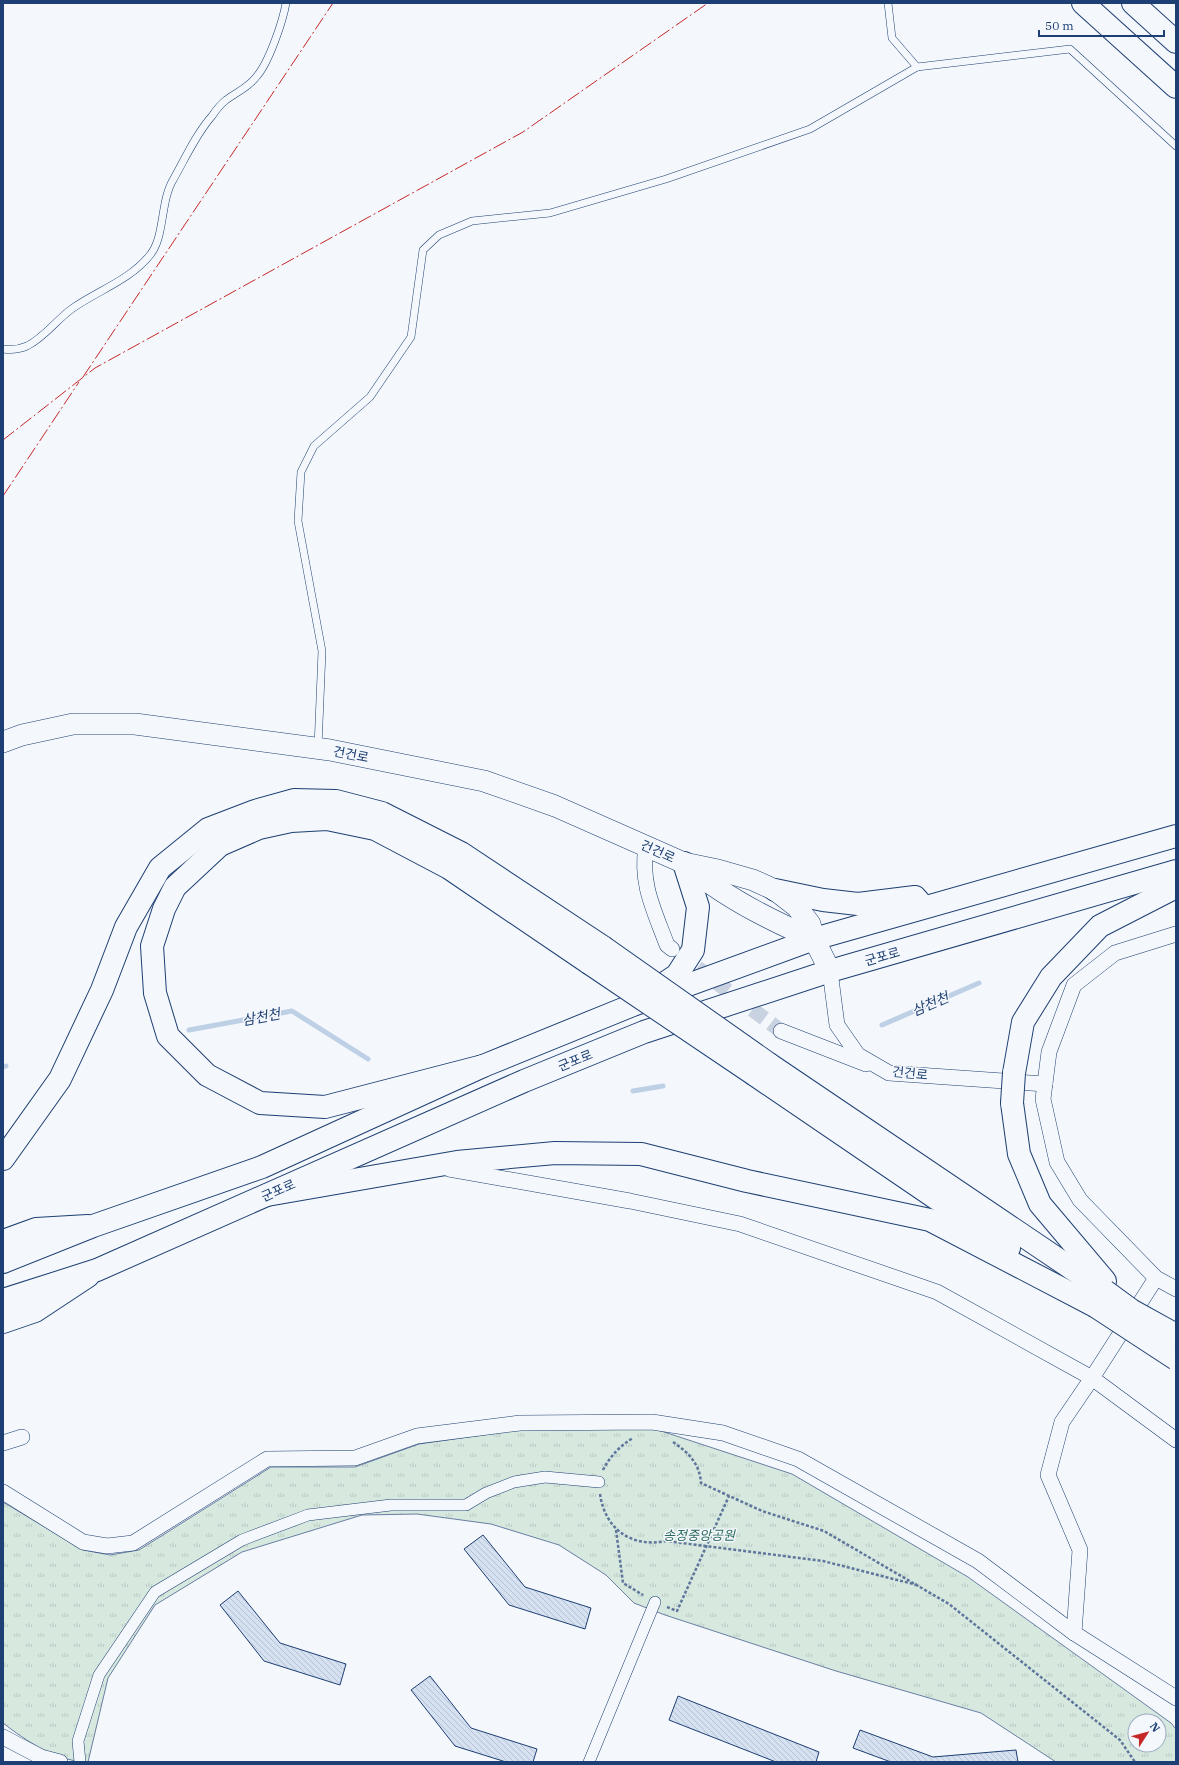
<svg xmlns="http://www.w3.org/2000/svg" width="1179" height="1765" font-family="'IBM Plex Serif','Noto Sans KR',serif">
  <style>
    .park { fill: url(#park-tufts); stroke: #687fa3; fill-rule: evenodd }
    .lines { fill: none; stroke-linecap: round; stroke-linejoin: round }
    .stream { stroke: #bed0e5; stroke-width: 5 }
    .building { fill: url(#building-back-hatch); stroke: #1d3f73 }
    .minor-tunnel { stroke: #c9d2e0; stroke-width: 15; stroke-dasharray: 15 8; stroke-linecap: butt }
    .service-casing { stroke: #1d3f73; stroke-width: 8 }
    .pedestrian-casing { stroke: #1d3f73; stroke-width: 12 }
    .minor-casing { stroke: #1d3f73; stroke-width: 16 }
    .secondary-casing { stroke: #1d3f73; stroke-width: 22 }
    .primary-casing { stroke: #1d3f73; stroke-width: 24 }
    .trunk-casing { stroke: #1d3f73; stroke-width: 24 }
    .motorway-casing { stroke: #1d3f73; stroke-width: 24 }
    .path { stroke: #5e769c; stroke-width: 2.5; stroke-dasharray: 3 2; stroke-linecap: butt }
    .service { stroke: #f4f7fb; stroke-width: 7 }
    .pedestrian { stroke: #f4f7fb; stroke-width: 11 }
    .minor { stroke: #f4f7fb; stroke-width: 15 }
    .secondary { stroke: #f4f7fb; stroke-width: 21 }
    .primary { stroke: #f4f7fb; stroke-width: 22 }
    .trunk { stroke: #f4f7fb; stroke-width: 22 }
    .motorway { stroke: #f4f7fb; stroke-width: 22 }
    .motorway-bridge-casing { stroke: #1d3f73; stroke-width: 24; stroke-linecap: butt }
    .motorway-bridge { stroke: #f4f7fb; stroke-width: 22 }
    .power { stroke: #c62828; stroke-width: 1; stroke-dasharray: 14 3 2 3; stroke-linecap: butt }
    .labels { text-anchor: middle; stroke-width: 3; stroke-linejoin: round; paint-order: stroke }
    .street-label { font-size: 13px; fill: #1d3f73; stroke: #f4f7fb }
    .park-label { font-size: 13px; font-style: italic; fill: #2c6c60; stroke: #f4f7fb }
    .water-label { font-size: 14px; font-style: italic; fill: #1d3f73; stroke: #f4f7fb }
  </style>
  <defs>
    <pattern id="park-tufts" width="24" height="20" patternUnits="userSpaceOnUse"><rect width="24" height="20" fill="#d7e8df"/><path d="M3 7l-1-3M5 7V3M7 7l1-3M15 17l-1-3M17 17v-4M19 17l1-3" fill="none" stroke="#b8c8c3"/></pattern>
    <pattern id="building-back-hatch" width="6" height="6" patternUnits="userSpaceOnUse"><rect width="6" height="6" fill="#d5e0f0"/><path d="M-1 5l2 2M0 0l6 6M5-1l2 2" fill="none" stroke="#b6c1d1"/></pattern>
  </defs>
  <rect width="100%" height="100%" fill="#f4f7fb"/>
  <path class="park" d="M652 1428 792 1474 968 1577 1171 1723 1176 1729V1762H1056L981 1713 836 1671 665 1615 634 1603 606 1575 559 1545 491 1524 417 1514 362 1515 242 1552 155 1605 108 1678 88 1762C58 1762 26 1741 3 1723V1502L83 1550 110 1555 139 1550 271 1467H355L419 1444 518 1430ZM1135 1721H1159V1745H1135Z"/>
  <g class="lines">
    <g class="stream">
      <polyline points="882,1025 979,983"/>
      <polyline points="189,1030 292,1011 368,1059"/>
      <polyline points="3,1067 6,1066"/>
      <polyline points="633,1091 663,1086"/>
    </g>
  </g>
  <g class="building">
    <polygon points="483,1535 525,1587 591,1608 585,1629 509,1605 464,1549"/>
    <polygon points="238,1591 280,1643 346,1664 340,1685 264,1661 220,1605"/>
    <polygon points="430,1676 471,1728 537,1749 533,1762 506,1762 455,1746 411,1690"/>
    <polygon points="678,1696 819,1752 816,1762 776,1762 669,1720"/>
    <polygon points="860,1730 933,1757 1016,1750 1018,1762 891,1762 853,1748"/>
  </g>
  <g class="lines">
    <polyline class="minor-tunnel" points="679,954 781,1031"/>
    <defs>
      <g id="service">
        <polyline points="888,3 892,38 917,67"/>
        <path d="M3 349C10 350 20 349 27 346 45 337 57 319 73 308 99 290 130 280 150 255 165 237 160 202 173 180 185 159 196 134 212 116 216 110 221 104 226 100 237 92 249 87 257 76 269 62 283 21 286 3"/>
        <polyline points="318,747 322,651 298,521 301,472 314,446 370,397 411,337 423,250 439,235 472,221 550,213 666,179 810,129 917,67 1070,49 1176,146"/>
      </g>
      <g id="pedestrian">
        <polyline points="80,1762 78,1741 99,1675 155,1592 242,1540 308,1515 391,1505 466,1505 486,1493 514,1482 545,1477 599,1482"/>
        <polyline points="589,1762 655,1602"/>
      </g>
      <g id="minor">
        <path d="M646 846C640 884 654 910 667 945L672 949"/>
        <polyline points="1176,934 1115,953 1074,985 1049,1052 1043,1099 1057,1162 1080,1200 1156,1278 1176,1289"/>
        <polyline points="830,971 837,1025 858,1055 889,1073 1045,1084"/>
        <polyline points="781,1031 866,1064"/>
        <polyline points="449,1169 630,1201 740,1224 937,1292 1092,1378 1176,1440"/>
        <polyline points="3,1443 22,1437"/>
        <polyline points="3,1492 83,1542 107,1546 133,1543 267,1459 355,1458 417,1436 520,1423 652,1422 723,1433 798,1459 978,1561 1074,1633 1176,1698"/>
        <polyline points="1074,1633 1080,1550 1048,1475 1062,1422 1092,1378 1156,1278"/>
        <polyline points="3,1737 41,1757 60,1762"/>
      </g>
      <g id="secondary">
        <polyline points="3,742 22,735 73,724 135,724 330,750 484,781 555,806 684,863 718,870 753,880 775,890 797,907 810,924 814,939 830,971"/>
        <path d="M686 864C719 894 772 921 814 939"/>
      </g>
      <g id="primary">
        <polyline points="775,890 823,900 858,904 915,897 922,905"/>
        <polyline points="814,939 1176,836"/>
        <polyline points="830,971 1176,871"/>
        <polyline points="644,997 677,975 693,950 698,907 684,863"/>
        <polyline points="3,1241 36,1229 88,1226"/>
        <polyline points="3,1322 35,1311 88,1276"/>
      </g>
      <g id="trunk">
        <polyline points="3,1262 93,1226 262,1167 483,1066 633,1005 814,939"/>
        <polyline points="3,1300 97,1270 524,1081 644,1032 830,971"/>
      </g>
      <g id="motorway">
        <polyline points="1083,3 1176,87"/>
        <polyline points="1133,3 1176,42"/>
        <polyline points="769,1064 1105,1291"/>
        <polyline points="483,1066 325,1107 260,1103 207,1075 168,1036 155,993 152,946 164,909 175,887 220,845 259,828 291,821 327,819 375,829 449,868 589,963"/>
        <polyline points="1014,1073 1023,1022 1051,977 1100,926 1176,887"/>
        <polyline points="755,1075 1009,1248"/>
        <polyline points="1012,1103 1019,1154 1040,1204 1105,1281"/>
        <polyline points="3,1159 60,1079 102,990 126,927 160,868 208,829 255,811 294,800 336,801 382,813 461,853 603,947"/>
        <polyline points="267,1195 457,1162 555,1153 641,1154 747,1181 930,1220 1095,1306"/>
      </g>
    </defs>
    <use href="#service" class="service-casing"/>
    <use href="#pedestrian" class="pedestrian-casing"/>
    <use href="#minor" class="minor-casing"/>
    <use href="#secondary" class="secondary-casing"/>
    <use href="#primary" class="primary-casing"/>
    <use href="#trunk" class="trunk-casing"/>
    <use href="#motorway" class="motorway-casing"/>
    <g class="path">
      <path d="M673 1442C688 1452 700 1464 701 1483L762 1511 824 1531 949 1604 1120 1740 1135 1762"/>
      <path d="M603 1470C610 1456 620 1446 633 1438"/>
      <path d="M600 1494C605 1529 631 1548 666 1541L823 1561 917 1585"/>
      <polyline points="616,1530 623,1583 643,1595"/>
      <polyline points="667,1607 677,1611 729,1496"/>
    </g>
    <use href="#service" class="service"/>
    <use href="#pedestrian" class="pedestrian"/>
    <use href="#minor" class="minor"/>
    <use href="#secondary" class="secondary"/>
    <use href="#primary" class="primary"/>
    <use href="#trunk" class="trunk"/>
    <use href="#motorway" class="motorway"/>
    <defs>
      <g id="motorway-bridge">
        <polyline points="603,947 769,1064"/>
        <polyline points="589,963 755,1075"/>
        <polyline points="1012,1103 1014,1073"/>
        <polyline points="1105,1291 1131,1310 1176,1335"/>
        <polyline points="1095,1306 1176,1359"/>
      </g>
    </defs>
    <use href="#motorway-bridge" class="motorway-bridge-casing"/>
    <use href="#motorway-bridge" class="motorway-bridge"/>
    <g class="power">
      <polyline points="83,377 333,3"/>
      <polyline points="3,440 95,368 523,132 708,3"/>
      <polyline points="3,496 79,382"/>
    </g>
  </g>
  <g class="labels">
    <g class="street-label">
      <text transform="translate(351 754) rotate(11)" y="5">건건로</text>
      <text transform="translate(658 851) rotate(24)" y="5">건건로</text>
      <text transform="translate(882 956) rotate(-16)" y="5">군포로</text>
      <text transform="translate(575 1060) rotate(-22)" y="5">군포로</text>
      <text transform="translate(910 1073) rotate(6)" y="5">건건로</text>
      <text transform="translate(278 1190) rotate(-24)" y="5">군포로</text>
    </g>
    <g class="park-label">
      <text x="699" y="1540">송정중앙공원</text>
    </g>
    <g class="water-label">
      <text transform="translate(930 1004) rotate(-23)" y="5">삼천천</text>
      <text transform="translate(261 1017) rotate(-11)" y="5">삼천천</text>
    </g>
  </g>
  <rect width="1179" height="1765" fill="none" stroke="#1d3f73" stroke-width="8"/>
  <g transform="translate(1147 1733) rotate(54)"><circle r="19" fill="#f4f7fb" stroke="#9eadc5"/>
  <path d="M0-3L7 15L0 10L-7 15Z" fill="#c62828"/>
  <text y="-6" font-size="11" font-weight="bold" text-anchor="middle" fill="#1d3f73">N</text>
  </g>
  <path d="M1039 30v6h125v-6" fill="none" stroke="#1d3f73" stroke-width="2"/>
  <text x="1045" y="30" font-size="12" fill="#1d3f73" stroke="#f4f7fb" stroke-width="3" paint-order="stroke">50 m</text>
</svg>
